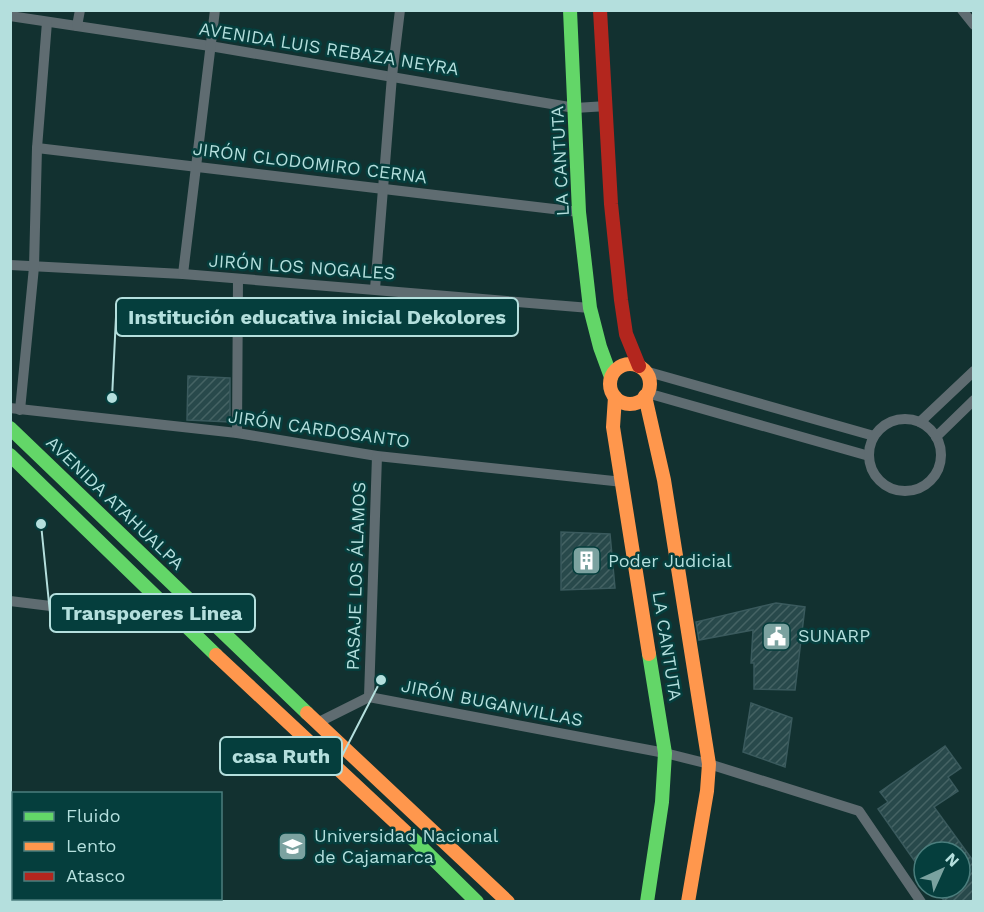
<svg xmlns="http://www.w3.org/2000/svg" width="984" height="912" font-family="'Work Sans',sans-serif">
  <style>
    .green { fill: #524020 }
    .building { fill: url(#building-hatch); stroke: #3a5a5d; stroke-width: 1.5 }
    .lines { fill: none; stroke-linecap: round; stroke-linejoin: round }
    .street { stroke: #5f6c71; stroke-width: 10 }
    .fast { stroke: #63d668; stroke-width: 14 }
    .slow { stroke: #ff974d; stroke-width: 14 }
    .jam { stroke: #b3261e; stroke-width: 14 }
    .labels { text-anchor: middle; stroke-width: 5; stroke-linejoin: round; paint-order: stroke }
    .street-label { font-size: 18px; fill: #b4dfdd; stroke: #053e3d }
    .poi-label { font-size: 18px; fill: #b4dfdd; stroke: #053e3d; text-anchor: start }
    .leader { fill: none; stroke: #b4dfdd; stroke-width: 2 }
    .callout-dot { fill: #b4dfdd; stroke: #053e3d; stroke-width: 2 }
    .callout { fill: #053e3d; stroke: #b4dfdd; stroke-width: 2 }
    .callout-label { font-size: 20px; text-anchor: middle; font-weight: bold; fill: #b4dfdd }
  </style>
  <defs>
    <pattern id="building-hatch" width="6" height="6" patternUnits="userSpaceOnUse" patternTransform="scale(1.5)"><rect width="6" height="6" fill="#28494b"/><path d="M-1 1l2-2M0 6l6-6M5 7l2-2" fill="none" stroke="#456364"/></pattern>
  </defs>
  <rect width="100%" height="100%" fill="#123130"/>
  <polygon class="green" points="11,803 14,808 14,898 31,899 27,901 11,901"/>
  <g class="building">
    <polygon points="188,376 230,378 230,422 187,420"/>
    <polygon points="561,532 610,534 615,588 561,590"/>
    <polygon points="776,603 805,607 795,690 754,689 754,663 751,663 753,630 699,640 696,622"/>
    <polygon points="751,703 792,718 785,767 743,752"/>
    <polygon points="945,746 961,768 948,777 958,791 934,807 974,862 974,902 945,902 935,888 960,888 960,852 924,852 924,858 916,863 878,809 888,802 880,792"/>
  </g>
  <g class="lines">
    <g class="street">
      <polyline points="962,10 974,25"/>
      <polyline points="10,16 210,46 575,108 607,106"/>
      <polyline points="77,26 80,10"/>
      <polyline points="37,148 579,212"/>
      <polyline points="10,265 183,274 590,308"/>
      <polyline points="183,274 215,10"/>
      <polyline points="375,289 392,76 400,10"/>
      <polyline points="645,371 874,436"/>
      <polyline points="647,393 869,456"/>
      <polyline points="10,408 237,433 377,456 623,482"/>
      <polyline points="20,410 34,267 37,148 47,22"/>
      <circle cx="905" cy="455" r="36"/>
      <polyline points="920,422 974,371"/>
      <polyline points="237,433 238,279"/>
      <polyline points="936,437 974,400"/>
      <polyline points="10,601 180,622"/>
      <polyline points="369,697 377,456"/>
      <polyline points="317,723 369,697 665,753 709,764 859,811 921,902"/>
    </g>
    <g class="fast">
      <polyline points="570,10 579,212 590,308 600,347 611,377"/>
      <polyline points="10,428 307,713"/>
      <polyline points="10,455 216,655"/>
      <polyline points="410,836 477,902"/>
      <polyline points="647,902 662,802 665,753 649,654"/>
    </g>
    <g class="slow">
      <circle cx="630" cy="384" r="20"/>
      <polyline points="645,396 664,480 709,764 707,791 688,902"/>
      <polyline points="615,397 613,427 649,654"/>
      <polyline points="216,655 410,836"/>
      <polyline points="307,713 508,902"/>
    </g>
    <polyline class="jam" points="600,10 611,204 621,300 626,334 639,366"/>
  </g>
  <defs>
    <symbol id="building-square" viewBox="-11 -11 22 22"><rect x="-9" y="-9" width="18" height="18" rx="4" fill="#7ba2a0" stroke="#053e3d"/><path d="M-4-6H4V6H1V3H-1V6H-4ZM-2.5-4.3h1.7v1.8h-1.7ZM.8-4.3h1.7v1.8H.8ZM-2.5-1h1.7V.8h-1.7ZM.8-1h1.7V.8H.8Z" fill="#fff"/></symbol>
    <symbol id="civic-square" viewBox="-11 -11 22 22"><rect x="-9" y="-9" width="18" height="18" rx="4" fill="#7ba2a0" stroke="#053e3d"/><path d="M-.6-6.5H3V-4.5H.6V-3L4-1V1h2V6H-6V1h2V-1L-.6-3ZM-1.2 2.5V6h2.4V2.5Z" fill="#fff"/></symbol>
    <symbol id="university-square" viewBox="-11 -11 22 22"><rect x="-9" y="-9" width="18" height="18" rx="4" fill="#7ba2a0" stroke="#053e3d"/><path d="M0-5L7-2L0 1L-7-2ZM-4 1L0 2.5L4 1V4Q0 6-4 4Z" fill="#fff"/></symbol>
  </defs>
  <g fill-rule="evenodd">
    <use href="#building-square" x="570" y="544" width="33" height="33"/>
    <use href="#civic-square" x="760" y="620" width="33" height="33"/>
    <use href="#university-square" x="276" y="830" width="33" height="33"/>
  </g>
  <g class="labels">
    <g class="street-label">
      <text transform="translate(329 49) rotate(9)" y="6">AVENIDA LUIS REBAZA NEYRA</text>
      <text transform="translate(560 161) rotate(-93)" y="6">LA CANTUTA</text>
      <text transform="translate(310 163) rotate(7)" y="6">JIRÓN CLODOMIRO CERNA</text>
      <text transform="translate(302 267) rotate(4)" y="6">JIRÓN LOS NOGALES</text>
      <text transform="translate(319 429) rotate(8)" y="6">JIRÓN CARDOSANTO</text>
      <text transform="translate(115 503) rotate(44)" y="6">AVENIDA ATAHUALPA</text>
      <text transform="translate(356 576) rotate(-88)" y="6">PASAJE LOS ÁLAMOS</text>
      <text transform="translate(667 646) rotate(81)" y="6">LA CANTUTA</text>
      <text transform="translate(492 703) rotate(11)" y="6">JIRÓN BUGANVILLAS</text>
    </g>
    <g class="poi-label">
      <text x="608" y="567">Poder Judicial</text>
      <text x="798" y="642">SUNARP</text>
      <text x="314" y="842">Universidad Nacional<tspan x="314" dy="21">de Cajamarca</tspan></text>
    </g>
  </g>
  <path class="leader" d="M112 398L116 317M41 524L50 613M381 680L342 756"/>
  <g class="callout-dot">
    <circle cx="112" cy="398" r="6"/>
    <circle cx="41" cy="524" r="6"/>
    <circle cx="381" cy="680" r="6"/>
  </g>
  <g class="callout">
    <rect x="116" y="298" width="402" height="38" rx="6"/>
    <rect x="50" y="594" width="205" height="38" rx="6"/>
    <rect x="220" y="737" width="122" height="38" rx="6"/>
  </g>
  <g class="callout-label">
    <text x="317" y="324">Institución educativa inicial Dekolores</text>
    <text x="152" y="620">Transpoeres Linea</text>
    <text x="281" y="763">casa Ruth</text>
  </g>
  <rect width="984" height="912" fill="none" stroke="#b4dfdd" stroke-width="24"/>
  <rect x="12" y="792" width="210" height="108" fill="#053e3d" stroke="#4b7e7d" stroke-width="1.5"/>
  <rect x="24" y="812" width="30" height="9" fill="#63d668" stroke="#4b7e7d" stroke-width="1.5"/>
  <text x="66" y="822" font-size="18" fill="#b4dfdd">Fluido</text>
  <rect x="24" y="842" width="30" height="9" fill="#ff974d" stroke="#4b7e7d" stroke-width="1.5"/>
  <text x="66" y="852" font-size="18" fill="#b4dfdd">Lento</text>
  <rect x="24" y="872" width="30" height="9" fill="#b3261e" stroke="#4b7e7d" stroke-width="1.5"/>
  <text x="66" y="882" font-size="18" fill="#b4dfdd">Atasco</text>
  <g transform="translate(942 870) rotate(45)"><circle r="28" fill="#053e3d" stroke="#4b7e7d" stroke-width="1.5"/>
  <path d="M0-4.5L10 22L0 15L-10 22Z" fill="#7ba2a0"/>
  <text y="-9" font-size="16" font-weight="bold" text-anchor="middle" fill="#b4dfdd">N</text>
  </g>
</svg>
